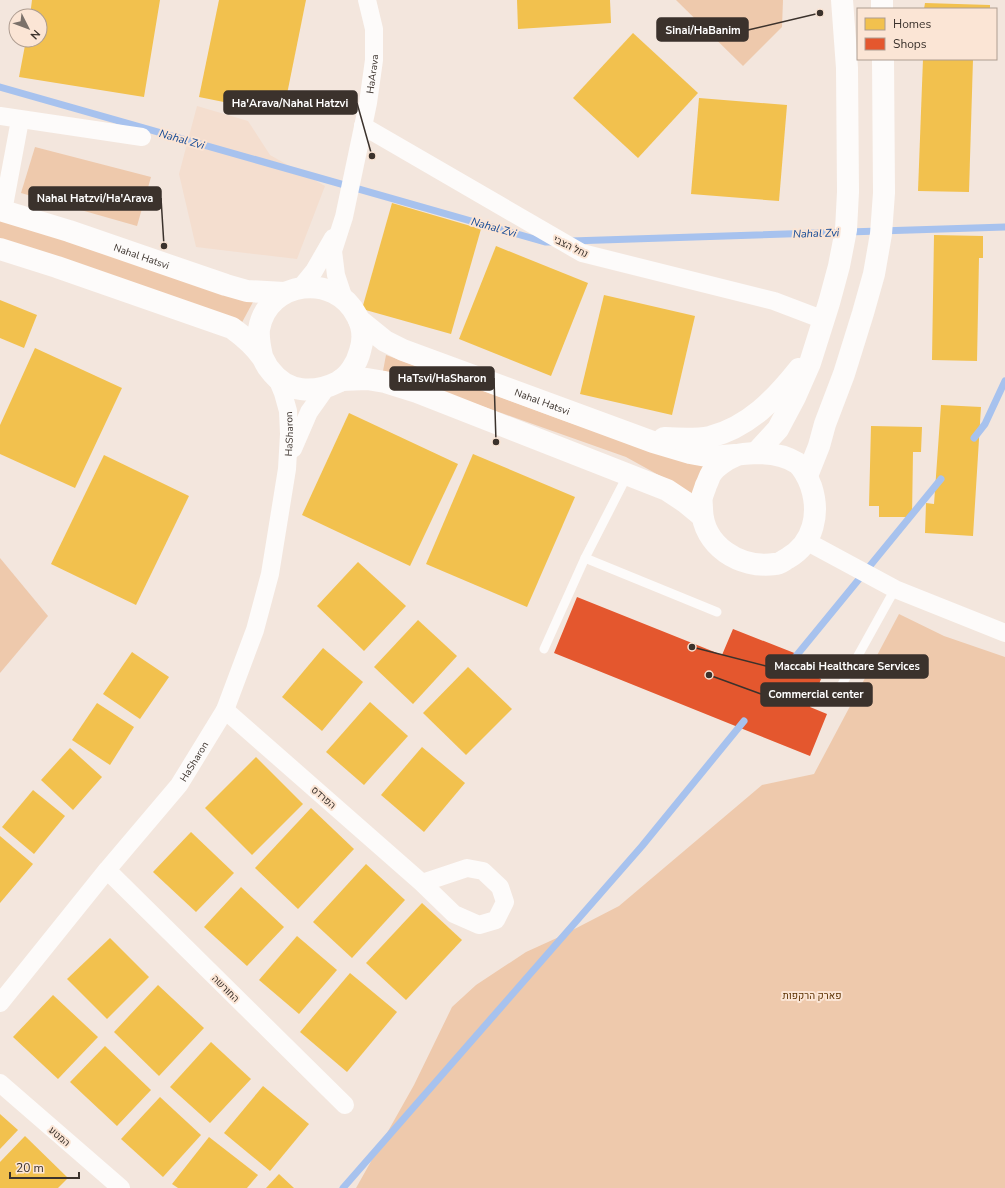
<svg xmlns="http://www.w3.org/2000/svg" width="1005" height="1188" font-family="'Nunito Sans',Heebo,sans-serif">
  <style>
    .built { fill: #f4decf }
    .green { fill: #eec9ac }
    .homes { fill: #f2c14e }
    .shops { fill: #e4572e }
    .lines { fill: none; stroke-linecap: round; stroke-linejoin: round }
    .stream { stroke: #a7c2ee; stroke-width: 7 }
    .service { stroke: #fdfbfa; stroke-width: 9 }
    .minor { stroke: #fdfbfa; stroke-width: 18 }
    .tertiary { stroke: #fdfbfa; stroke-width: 22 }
    .labels { text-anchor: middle; stroke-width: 4; stroke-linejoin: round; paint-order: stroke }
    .street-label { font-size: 10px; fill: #3b322c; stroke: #fbe5d5 }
    .park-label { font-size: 10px; fill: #5b3000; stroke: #fbe5d5 }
    .water-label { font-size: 11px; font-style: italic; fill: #104794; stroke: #fbe5d5 }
    .leader { fill: none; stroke: #3b322c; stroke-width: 1.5 }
    .callout-dot { fill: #3b322c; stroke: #fbe5d5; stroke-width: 1.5 }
    .callout { fill: #3b322c; stroke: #3b322c; stroke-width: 1.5 }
    .callout-label { font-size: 11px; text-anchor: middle; font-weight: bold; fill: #fff }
  </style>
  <rect width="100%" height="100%" fill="#f3e6dd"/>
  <polygon class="built" points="197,106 248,121 270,155 325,186 297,259 196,247 179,174"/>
  <g class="green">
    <polygon points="676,0 783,0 782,27 743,66"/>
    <polygon points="35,147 151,177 137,226 21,193"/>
    <polygon points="0,213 253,302 240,326 0,246"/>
    <polygon points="386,355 562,420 687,463 715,468 702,499 626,457 383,371"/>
    <polygon points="0,558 48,616 0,673"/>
    <polygon points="899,614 944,636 1005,657 1005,1188 356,1188 414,1085 452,1007 476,985 526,952 559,937 619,906 762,785 814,774"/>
  </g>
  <g class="homes">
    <polygon points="32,0 160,0 144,97 19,77 26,40 40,40 40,16 30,16"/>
    <polygon points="219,0 306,0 283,114 199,97"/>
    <polygon points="517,0 610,0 611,23 518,29"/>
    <polygon points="925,3 990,5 990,9 924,9"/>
    <polygon points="633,33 698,93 638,158 573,98"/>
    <polygon points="923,59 973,59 969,192 918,191"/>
    <polygon points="699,98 787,105 779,201 691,194"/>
    <polygon points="392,203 481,229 451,334 362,309"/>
    <polygon points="934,235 983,236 983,258 979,258 977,361 932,360"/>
    <polygon points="496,246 588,283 551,376 459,339"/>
    <polygon points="604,295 695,316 672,415 580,394"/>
    <polygon points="0,300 37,315 24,348 0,338"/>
    <polygon points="35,348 122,388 75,488 0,454 0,425"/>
    <polygon points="941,405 981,407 973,536 925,533 926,503 934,504"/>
    <polygon points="349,413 458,464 410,566 302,515"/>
    <polygon points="871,426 922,427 921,452 913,452 912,517 879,517 879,506 869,506"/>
    <polygon points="473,454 575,497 527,607 426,564"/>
    <polygon points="104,455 189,496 136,605 51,564"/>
    <polygon points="358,562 406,606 364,651 317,606"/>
    <polygon points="418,620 457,656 413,704 374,667"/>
    <polygon points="323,648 363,682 322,731 282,697"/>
    <polygon points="132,652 169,677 140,719 103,694"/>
    <polygon points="468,667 512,709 466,755 423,713"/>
    <polygon points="370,702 408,736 364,785 326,752"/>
    <polygon points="97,703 134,727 110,765 72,740"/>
    <polygon points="422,747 465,783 424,832 381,795"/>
    <polygon points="70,748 102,777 73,810 41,780"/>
    <polygon points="256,757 303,804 252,855 205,808"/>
    <polygon points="33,790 65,816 34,854 2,827"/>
    <polygon points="311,808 354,849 298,909 255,868"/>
    <polygon points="191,832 234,873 196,912 153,872"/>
    <polygon points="0,836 33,864 0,903"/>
    <polygon points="366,864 405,900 352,958 313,922"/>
    <polygon points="241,887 284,927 247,966 204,927"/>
    <polygon points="422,903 462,940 406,1000 366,963"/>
    <polygon points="297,936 337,970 299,1014 259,980"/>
    <polygon points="110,938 149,977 107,1019 67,979"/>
    <polygon points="350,973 397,1012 347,1072 300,1032"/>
    <polygon points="158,985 204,1028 159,1076 114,1032"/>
    <polygon points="53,995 98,1037 58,1079 13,1037"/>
    <polygon points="211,1042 251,1079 210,1123 170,1087"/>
    <polygon points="105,1046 151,1090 117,1126 70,1082"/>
    <polygon points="263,1086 309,1124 270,1171 224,1133"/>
    <polygon points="160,1097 201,1135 163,1177 121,1139"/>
    <polygon points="0,1114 18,1130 0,1149"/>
    <polygon points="25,1136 68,1178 58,1188 0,1188 0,1162"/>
    <polygon points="209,1137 258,1175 247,1188 178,1188 172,1184"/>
    <polygon points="279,1174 294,1188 266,1188"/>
  </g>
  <polygon class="shops" points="577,597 722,655 733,629 807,658 802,671 821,679 810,707 827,714 810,756 554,653"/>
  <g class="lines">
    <g class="stream">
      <polyline points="0,87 545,242 554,242"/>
      <polyline points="571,241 1005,227"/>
      <polyline points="974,438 985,424 1005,381"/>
      <polyline points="792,661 941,479"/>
      <polyline points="343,1188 642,846 744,721"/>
    </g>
    <g class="service">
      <polyline points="585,558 717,612"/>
      <polyline points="544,649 585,558 628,474"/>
      <polyline points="835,697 895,589"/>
    </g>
    <g class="minor">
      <polyline points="0,116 142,137"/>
      <polyline points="363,126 582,253 774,301 824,320"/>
      <polyline points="3,211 20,120"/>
      <polyline points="301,287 314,271 333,238"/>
      <path id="s1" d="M344 299 336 275 333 251 344 217 368 103 374 60V29L367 0"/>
      <polyline points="293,449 309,412 326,388"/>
      <polyline points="806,541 895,589 1005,633"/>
      <polyline points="225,710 422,883 454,914 479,925 496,920 505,902 500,887 483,871 467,868 422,883"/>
      <polyline points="107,870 345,1105"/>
      <path id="s2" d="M0 1003 107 870 179 785 225 710 255 630 270 574 287 469 289 434 288 411 283 393 276 376"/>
      <polyline points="0,1083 121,1188"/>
    </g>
    <g class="tertiary">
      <polyline points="882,0 882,9"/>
      <path id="s3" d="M0 210 69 231 226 285 247 291 284 293"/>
      <path d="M0 249 57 267 232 328C243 336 254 345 262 357 265 361 266 366 270 370 287 393 314 394 338 382 349 376 357 363 360 351 364 339 363 327 357 316 335 272 268 280 259 329 258 339 260 347 262 356"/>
      <path id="s4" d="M359 320 385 341 403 350 653 442 690 453 712 457 735 455"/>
      <polyline points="341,380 367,379 385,382 417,392 667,490 685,502 702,516"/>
      <path d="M664 438C680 439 695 440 710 437 749 427 775 399 799 369"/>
      <polyline points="756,453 778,429 795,397 810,363 829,303 839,266 846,230 848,192 847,68 842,0"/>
      <path d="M756 453C769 453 785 455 797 463 804 469 808 478 811 486 820 513 814 543 788 558 784 560 780 564 775 564 740 569 703 546 702 509 702 505 701 500 702 497 703 493 705 489 706 485 708 482 709 477 711 474 715 467 727 459 735 456 741 453 749 454 756 453Z"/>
      <polyline points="807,476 819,446 825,424 844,374 863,313 874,274 881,234 884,193 883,59"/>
    </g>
  </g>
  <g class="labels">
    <g class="street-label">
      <text dy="4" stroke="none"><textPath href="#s1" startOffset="231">HaArava</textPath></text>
      <text transform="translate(571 246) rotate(26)" y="4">נחל הצבי</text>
      <text dy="4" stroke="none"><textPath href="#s3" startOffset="149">Nahal Hatsvi</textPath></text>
      <text dy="4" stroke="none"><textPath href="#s4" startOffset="202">Nahal Hatsvi</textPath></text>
      <text dy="4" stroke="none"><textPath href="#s2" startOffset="655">HaSharon</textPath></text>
      <text dy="4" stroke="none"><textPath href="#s2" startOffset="310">HaSharon</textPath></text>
      <text transform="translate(324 797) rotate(41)" y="4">הפרדס</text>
      <text transform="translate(226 988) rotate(45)" y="4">החורשה</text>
      <text transform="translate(60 1136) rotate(41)" y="4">המטע</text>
    </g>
    <g class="park-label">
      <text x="812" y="999">פארק הרקפות</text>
    </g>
    <g class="water-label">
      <text transform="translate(182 139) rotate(16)" y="4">Nahal Zvi</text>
      <text transform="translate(494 227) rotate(16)" y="4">Nahal Zvi</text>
      <text transform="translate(816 233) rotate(-2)" y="4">Nahal Zvi</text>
    </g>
  </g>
  <path class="leader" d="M820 13L748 30M372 156L357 103M164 246L161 198M496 442L494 378M692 647L766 666M709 675L761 694"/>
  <g class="callout-dot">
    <circle cx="820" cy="13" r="4"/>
    <circle cx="372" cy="156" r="4"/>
    <circle cx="164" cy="246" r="4"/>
    <circle cx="496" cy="442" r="4"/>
    <circle cx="692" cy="647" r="4"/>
    <circle cx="709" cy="675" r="4"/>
  </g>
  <g class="callout">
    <rect x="657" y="18" width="91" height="23" rx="4"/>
    <rect x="224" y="91" width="133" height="23" rx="4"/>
    <rect x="29" y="187" width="132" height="23" rx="4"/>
    <rect x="390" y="367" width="104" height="23" rx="4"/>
    <rect x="766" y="655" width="162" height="23" rx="4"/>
    <rect x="761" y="683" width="111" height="23" rx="4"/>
  </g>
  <g class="callout-label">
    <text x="703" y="34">Sinai/HaBanim</text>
    <text x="290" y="107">Ha'Arava/Nahal Hatzvi</text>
    <text x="95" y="202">Nahal Hatzvi/Ha'Arava</text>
    <text x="442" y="382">HaTsvi/HaSharon</text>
    <text x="847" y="670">Maccabi Healthcare Services</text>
    <text x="816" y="698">Commercial center</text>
  </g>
  <rect x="857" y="8" width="140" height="52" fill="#fbe5d5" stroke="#ae9d91"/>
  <rect x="865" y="18" width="20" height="12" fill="#f2c14e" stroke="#ae9d91"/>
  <text x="893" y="28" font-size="12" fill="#3b322c">Homes</text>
  <rect x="865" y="38" width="20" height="12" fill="#e4572e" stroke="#ae9d91"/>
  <text x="893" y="48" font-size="12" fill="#3b322c">Shops</text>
  <g transform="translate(28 28) rotate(132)"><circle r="19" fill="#fbe5d5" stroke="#ae9d91"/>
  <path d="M0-3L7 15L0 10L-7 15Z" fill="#7b716a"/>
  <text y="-6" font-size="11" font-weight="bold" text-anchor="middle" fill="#3b322c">N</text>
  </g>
  <path d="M10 1172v6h69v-6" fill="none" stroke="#3b322c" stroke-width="2"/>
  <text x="16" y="1172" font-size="12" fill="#3b322c" stroke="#fbe5d5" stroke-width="3" paint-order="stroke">20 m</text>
</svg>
